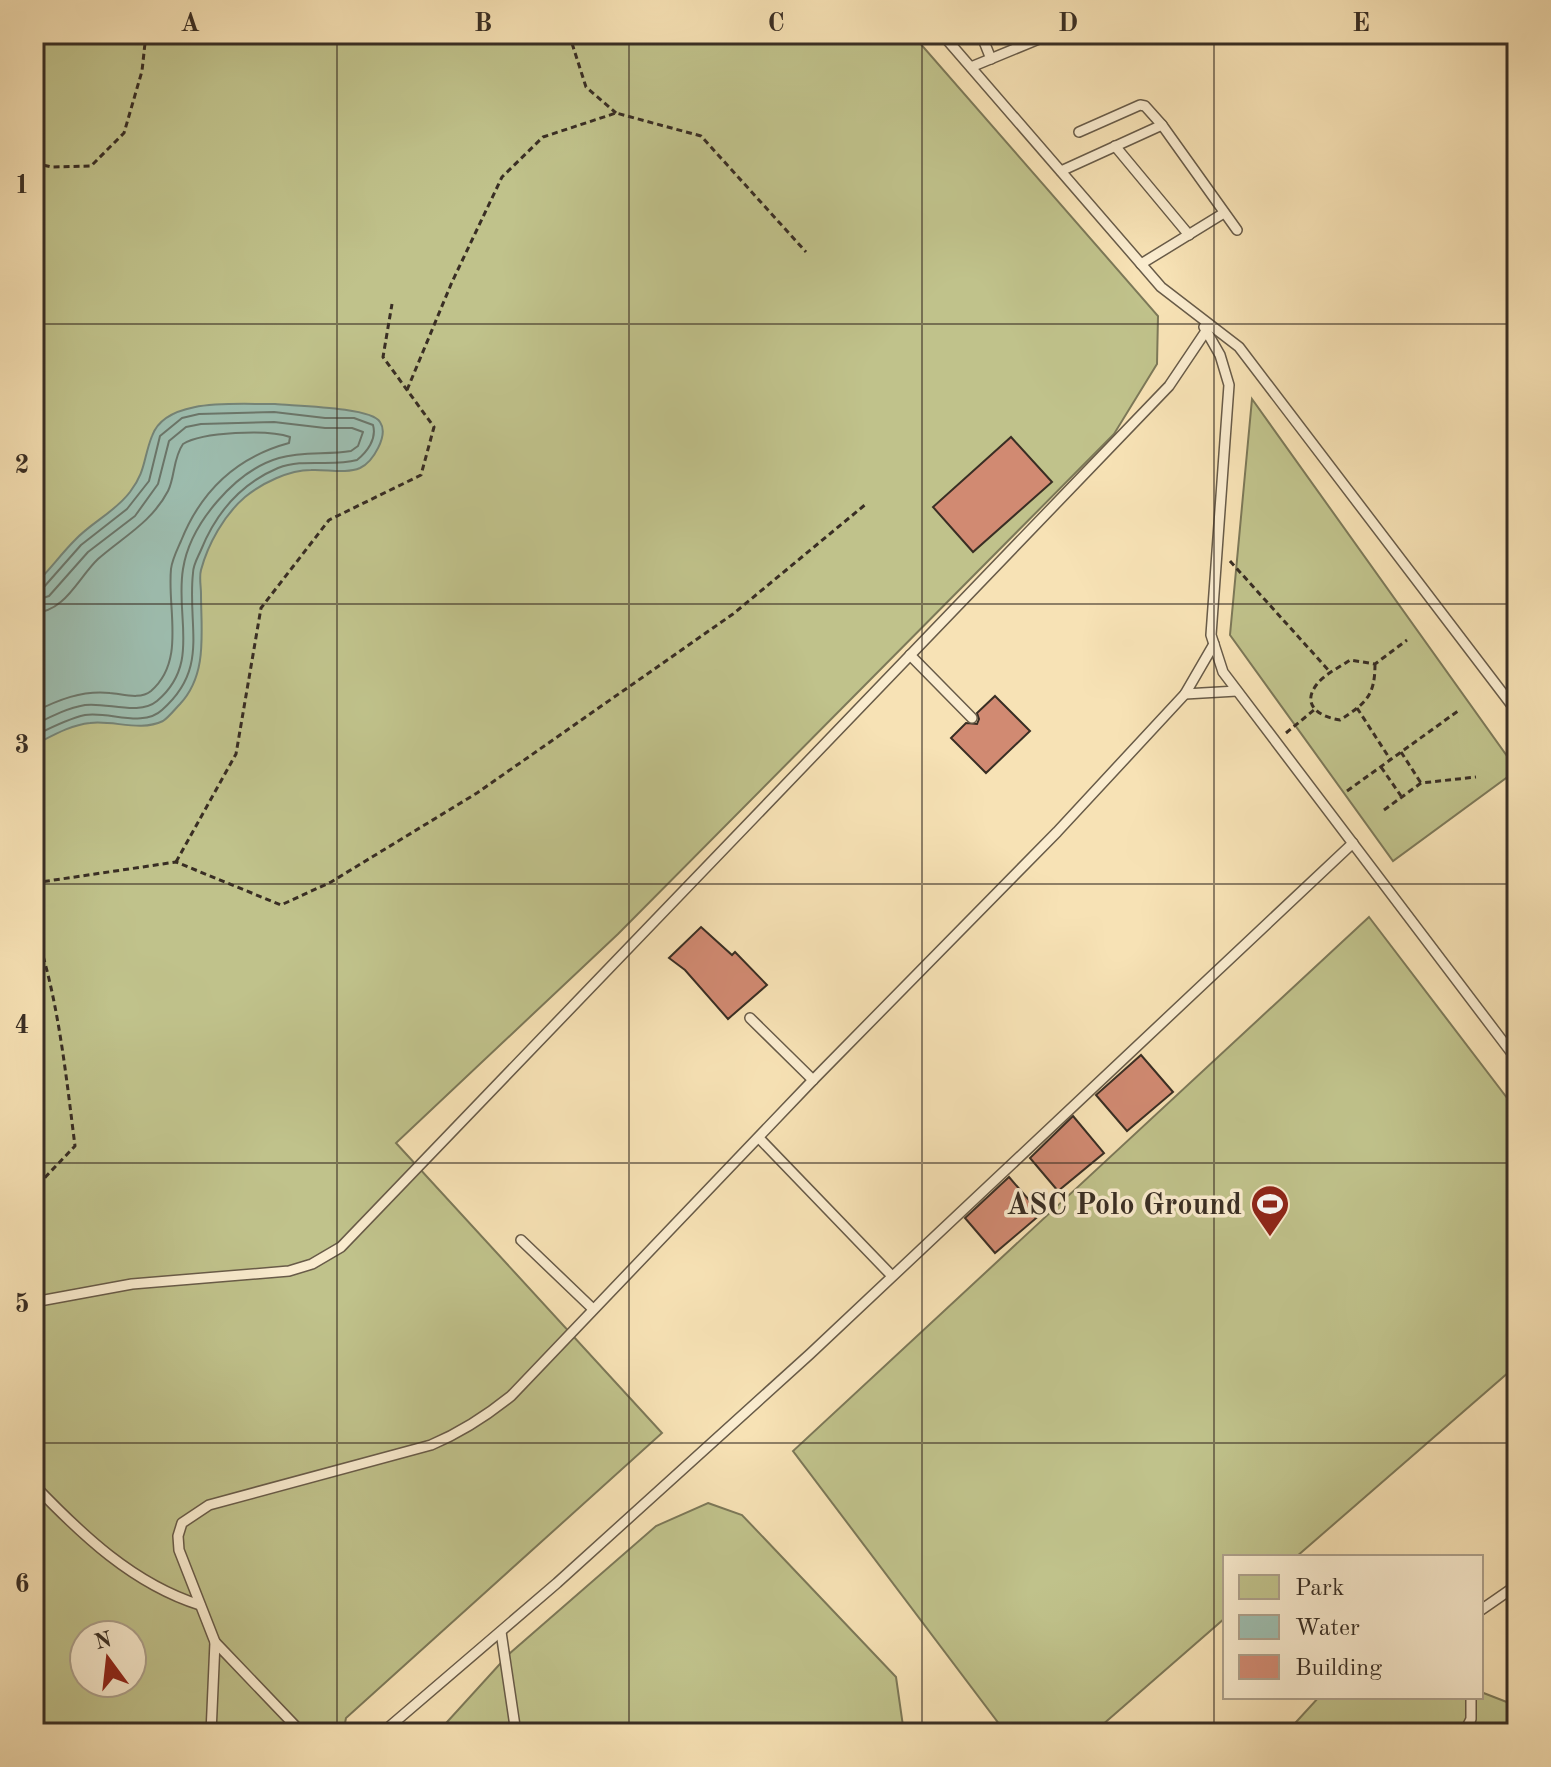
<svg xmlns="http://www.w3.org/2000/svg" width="1551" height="1767" font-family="'Old Standard TT',serif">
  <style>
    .green { fill: #c0c28b; stroke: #7c7858; stroke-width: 2; fill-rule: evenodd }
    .water { fill: #9dbdaf; stroke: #758477; stroke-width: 2 }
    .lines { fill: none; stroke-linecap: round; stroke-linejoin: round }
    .shore { stroke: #6b766a; stroke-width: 2 }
    .building { fill: #d18a72; stroke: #392e24; stroke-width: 2 }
    .service-casing { stroke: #685b48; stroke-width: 12 }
    .path { stroke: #392e24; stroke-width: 3; stroke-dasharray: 6 4; stroke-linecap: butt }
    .service { stroke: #faeccf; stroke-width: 9 }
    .grid { fill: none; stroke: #392e24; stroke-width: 2; stroke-opacity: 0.55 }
    .labels { text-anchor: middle; stroke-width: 7; stroke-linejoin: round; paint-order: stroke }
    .poi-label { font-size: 30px; font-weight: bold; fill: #392e24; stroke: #faeccf; text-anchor: end }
    .neatline { fill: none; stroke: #392e24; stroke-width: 3 }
    .grid-label { font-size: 26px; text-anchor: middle; font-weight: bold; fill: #392e24 }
  </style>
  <rect width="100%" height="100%" fill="#f7e2b5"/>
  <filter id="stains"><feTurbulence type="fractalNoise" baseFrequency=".0025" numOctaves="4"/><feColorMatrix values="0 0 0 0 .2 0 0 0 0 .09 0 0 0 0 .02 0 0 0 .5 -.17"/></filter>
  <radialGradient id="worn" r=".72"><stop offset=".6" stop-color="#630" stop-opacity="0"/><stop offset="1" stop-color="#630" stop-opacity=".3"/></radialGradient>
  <g class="green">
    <path d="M34 34H912L1158 316 1157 364 1114 434 618 934 396 1143 662 1433 346 1718 343 1733H34ZM84 1635H132V1683H84Z"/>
    <polygon points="1252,399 1517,770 1393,861 1230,635"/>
    <polygon points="1369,917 1517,1111 1517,1365 1296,1557 1225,1557 1225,1618 1093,1733 1006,1733 793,1451"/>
    <polygon points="708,1503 742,1515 896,1677 904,1733 437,1733 509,1654 656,1526"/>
    <polygon points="1481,1692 1517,1706 1517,1733 1286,1733 1319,1697 1481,1697"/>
  </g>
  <path class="water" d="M275 404C295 406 372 407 380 422 389 435 373 462 360 468 346 474 326 469 311 470 289 470 262 483 245 497 224 515 208 544 201 570 199 577 201 586 201 594 201 632 208 674 180 704 175 709 169 717 163 721 140 732 114 720 90 723 70 725 52 736 34 745V585C49 571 60 555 75 540 92 522 115 512 130 492 146 471 143 459 152 436 166 396 241 405 275 404Z"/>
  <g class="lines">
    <g class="shore">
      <path d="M34 591 43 588 81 545 127 509 149 481 160 436 182 418 199 414 274 412 325 418H354L373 425C377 439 367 452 357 460 331 467 304 458 278 468 240 484 216 513 201 550 198 557 193 565 193 573 187 627 210 668 162 710 143 728 109 711 85 715 67 719 50 728 34 736"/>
      <path d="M34 601 49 596 88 552 135 516 158 484 169 441 186 427 201 424 274 422 325 428H352L363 432 358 446 351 451C327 455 303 451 279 458 235 471 190 524 183 569 175 617 201 664 157 701 139 716 107 702 85 705 67 708 50 717 34 725"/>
      <path d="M34 613C65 612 78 578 98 559 123 537 152 522 168 491 175 477 173 458 183 444 202 432 268 429 290 437L289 443C237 457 201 491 181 541 177 550 172 560 171 569 167 609 186 661 151 691 140 700 123 694 110 693 82 690 58 700 34 712"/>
    </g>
  </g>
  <g class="building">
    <polygon points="1011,437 1052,482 973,552 933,507"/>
    <polygon points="995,696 1030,731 986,773 951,738 966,723 977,724 979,719 977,713"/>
    <polygon points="701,927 732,955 735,952 767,985 728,1019 685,970 669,958"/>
    <polygon points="1141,1055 1173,1092 1127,1131 1096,1095"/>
    <polygon points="1073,1116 1104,1153 1058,1191 1030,1158"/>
    <polygon points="1009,1177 1041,1214 995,1253 965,1218"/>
  </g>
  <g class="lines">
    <defs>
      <g id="service">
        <polyline points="942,34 1161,287 1239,347 1517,712"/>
        <polyline points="981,34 991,59"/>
        <polyline points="971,67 1051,34"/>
        <polyline points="1079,132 1140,105 1145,106 1162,125"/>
        <polyline points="1115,146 1189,235"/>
        <polyline points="1061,171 1162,125 1237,230"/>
        <polyline points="1141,264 1224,213"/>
        <polyline points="1204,327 1220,355 1229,385 1211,635 1223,672 1517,1060"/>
        <polyline points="1214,644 1185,694 1237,691"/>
        <polyline points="910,655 972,718"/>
        <polyline points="750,1018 813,1080"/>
        <polyline points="759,1138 892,1276"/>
        <polyline points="521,1240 593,1309"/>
        <polyline points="34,1302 132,1284 289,1271 312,1264 341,1247 1169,386 1206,331"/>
        <path d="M34 1485C81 1534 133 1584 200 1605"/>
        <polyline points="1481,1610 1517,1585"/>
        <polyline points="501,1632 516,1733"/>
        <path d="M215 1642 179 1550 178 1536 182 1523 209 1505 431 1445C462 1432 485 1417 511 1396L813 1080 1057 832 1185 694"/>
        <polyline points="211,1733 215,1642 302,1733"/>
        <polyline points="382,1733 557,1583 810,1354 1353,843"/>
        <polyline points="1464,1733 1471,1719 1471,1697"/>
      </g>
    </defs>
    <use href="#service" class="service-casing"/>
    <g class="path">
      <polyline points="569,34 586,87 616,113"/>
      <polyline points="34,163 52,167 91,166 124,133 142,71 146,34"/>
      <polyline points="407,390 452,282 502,177 543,137 616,113 701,136 806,252"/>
      <polyline points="1230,561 1331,673"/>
      <path d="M1375 664C1375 696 1366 703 1340 720 1321 717 1300 706 1317 684 1325 674 1340 667 1350 660L1375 664 1407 640"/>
      <polyline points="1357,708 1390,759"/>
      <polyline points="1286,733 1314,710"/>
      <polyline points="1401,752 1421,783"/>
      <polyline points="1381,767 1401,796"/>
      <polyline points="1347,791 1458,711"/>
      <polyline points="1384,810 1421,783 1476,777"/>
      <polyline points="176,862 236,754 261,608 329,520 421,475 434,427 383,357 392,304"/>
      <polyline points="34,883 176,862 281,905 331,882 477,793 733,614 866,504"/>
      <path d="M34 928C58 994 66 1076 75 1146L34 1189"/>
    </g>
    <use href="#service" class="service"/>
  </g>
  <path class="grid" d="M337 34V1733M629 34V1733M922 34V1733M1214 34V1733M34 324H1517M34 604H1517M34 884H1517M34 1163H1517M34 1443H1517"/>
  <defs>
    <symbol id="stadium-pin" viewBox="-11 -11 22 30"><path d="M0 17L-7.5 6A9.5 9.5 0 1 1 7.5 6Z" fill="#8f2418" stroke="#faeccf"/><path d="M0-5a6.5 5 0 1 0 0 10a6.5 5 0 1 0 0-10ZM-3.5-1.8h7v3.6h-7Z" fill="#fff"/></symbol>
  </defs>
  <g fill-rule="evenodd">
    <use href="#stadium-pin" x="1248" y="1182" width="44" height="60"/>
  </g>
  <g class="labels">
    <g class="poi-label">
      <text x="1242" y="1214">ASC Polo Ground</text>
    </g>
  </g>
  <rect width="1551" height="1767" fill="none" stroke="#f7e2b5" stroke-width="88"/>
  <rect x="1223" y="1555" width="260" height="144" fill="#faeccf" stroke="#ada08b" stroke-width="2"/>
  <rect x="1239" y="1575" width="40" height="24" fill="#c0c28b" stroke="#ada08b" stroke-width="2"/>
  <text x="1295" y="1595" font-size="24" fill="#392e24">Park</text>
  <rect x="1239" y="1615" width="40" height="24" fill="#9dbdaf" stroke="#ada08b" stroke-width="2"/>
  <text x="1295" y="1635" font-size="24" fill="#392e24">Water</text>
  <rect x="1239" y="1655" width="40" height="24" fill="#d18a72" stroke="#ada08b" stroke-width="2"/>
  <text x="1295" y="1675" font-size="24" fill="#392e24">Building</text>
  <g transform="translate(108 1659) rotate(345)"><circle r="38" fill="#faeccf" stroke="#ada08b" stroke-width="2"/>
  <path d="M0-6L14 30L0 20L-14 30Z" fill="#8f2418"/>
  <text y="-12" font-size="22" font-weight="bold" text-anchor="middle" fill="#392e24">N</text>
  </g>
  <rect x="44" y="44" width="1463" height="1679" class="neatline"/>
  <g class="grid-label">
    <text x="190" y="31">A</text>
    <text x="483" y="31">B</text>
    <text x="776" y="31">C</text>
    <text x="1068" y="31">D</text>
    <text x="1361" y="31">E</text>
    <text x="22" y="193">1</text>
    <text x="22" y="473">2</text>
    <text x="22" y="753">3</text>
    <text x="22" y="1033">4</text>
    <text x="22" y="1312">5</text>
    <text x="22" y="1592">6</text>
  </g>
  <rect width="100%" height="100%" filter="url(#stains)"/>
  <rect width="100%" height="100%" fill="url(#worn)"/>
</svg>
